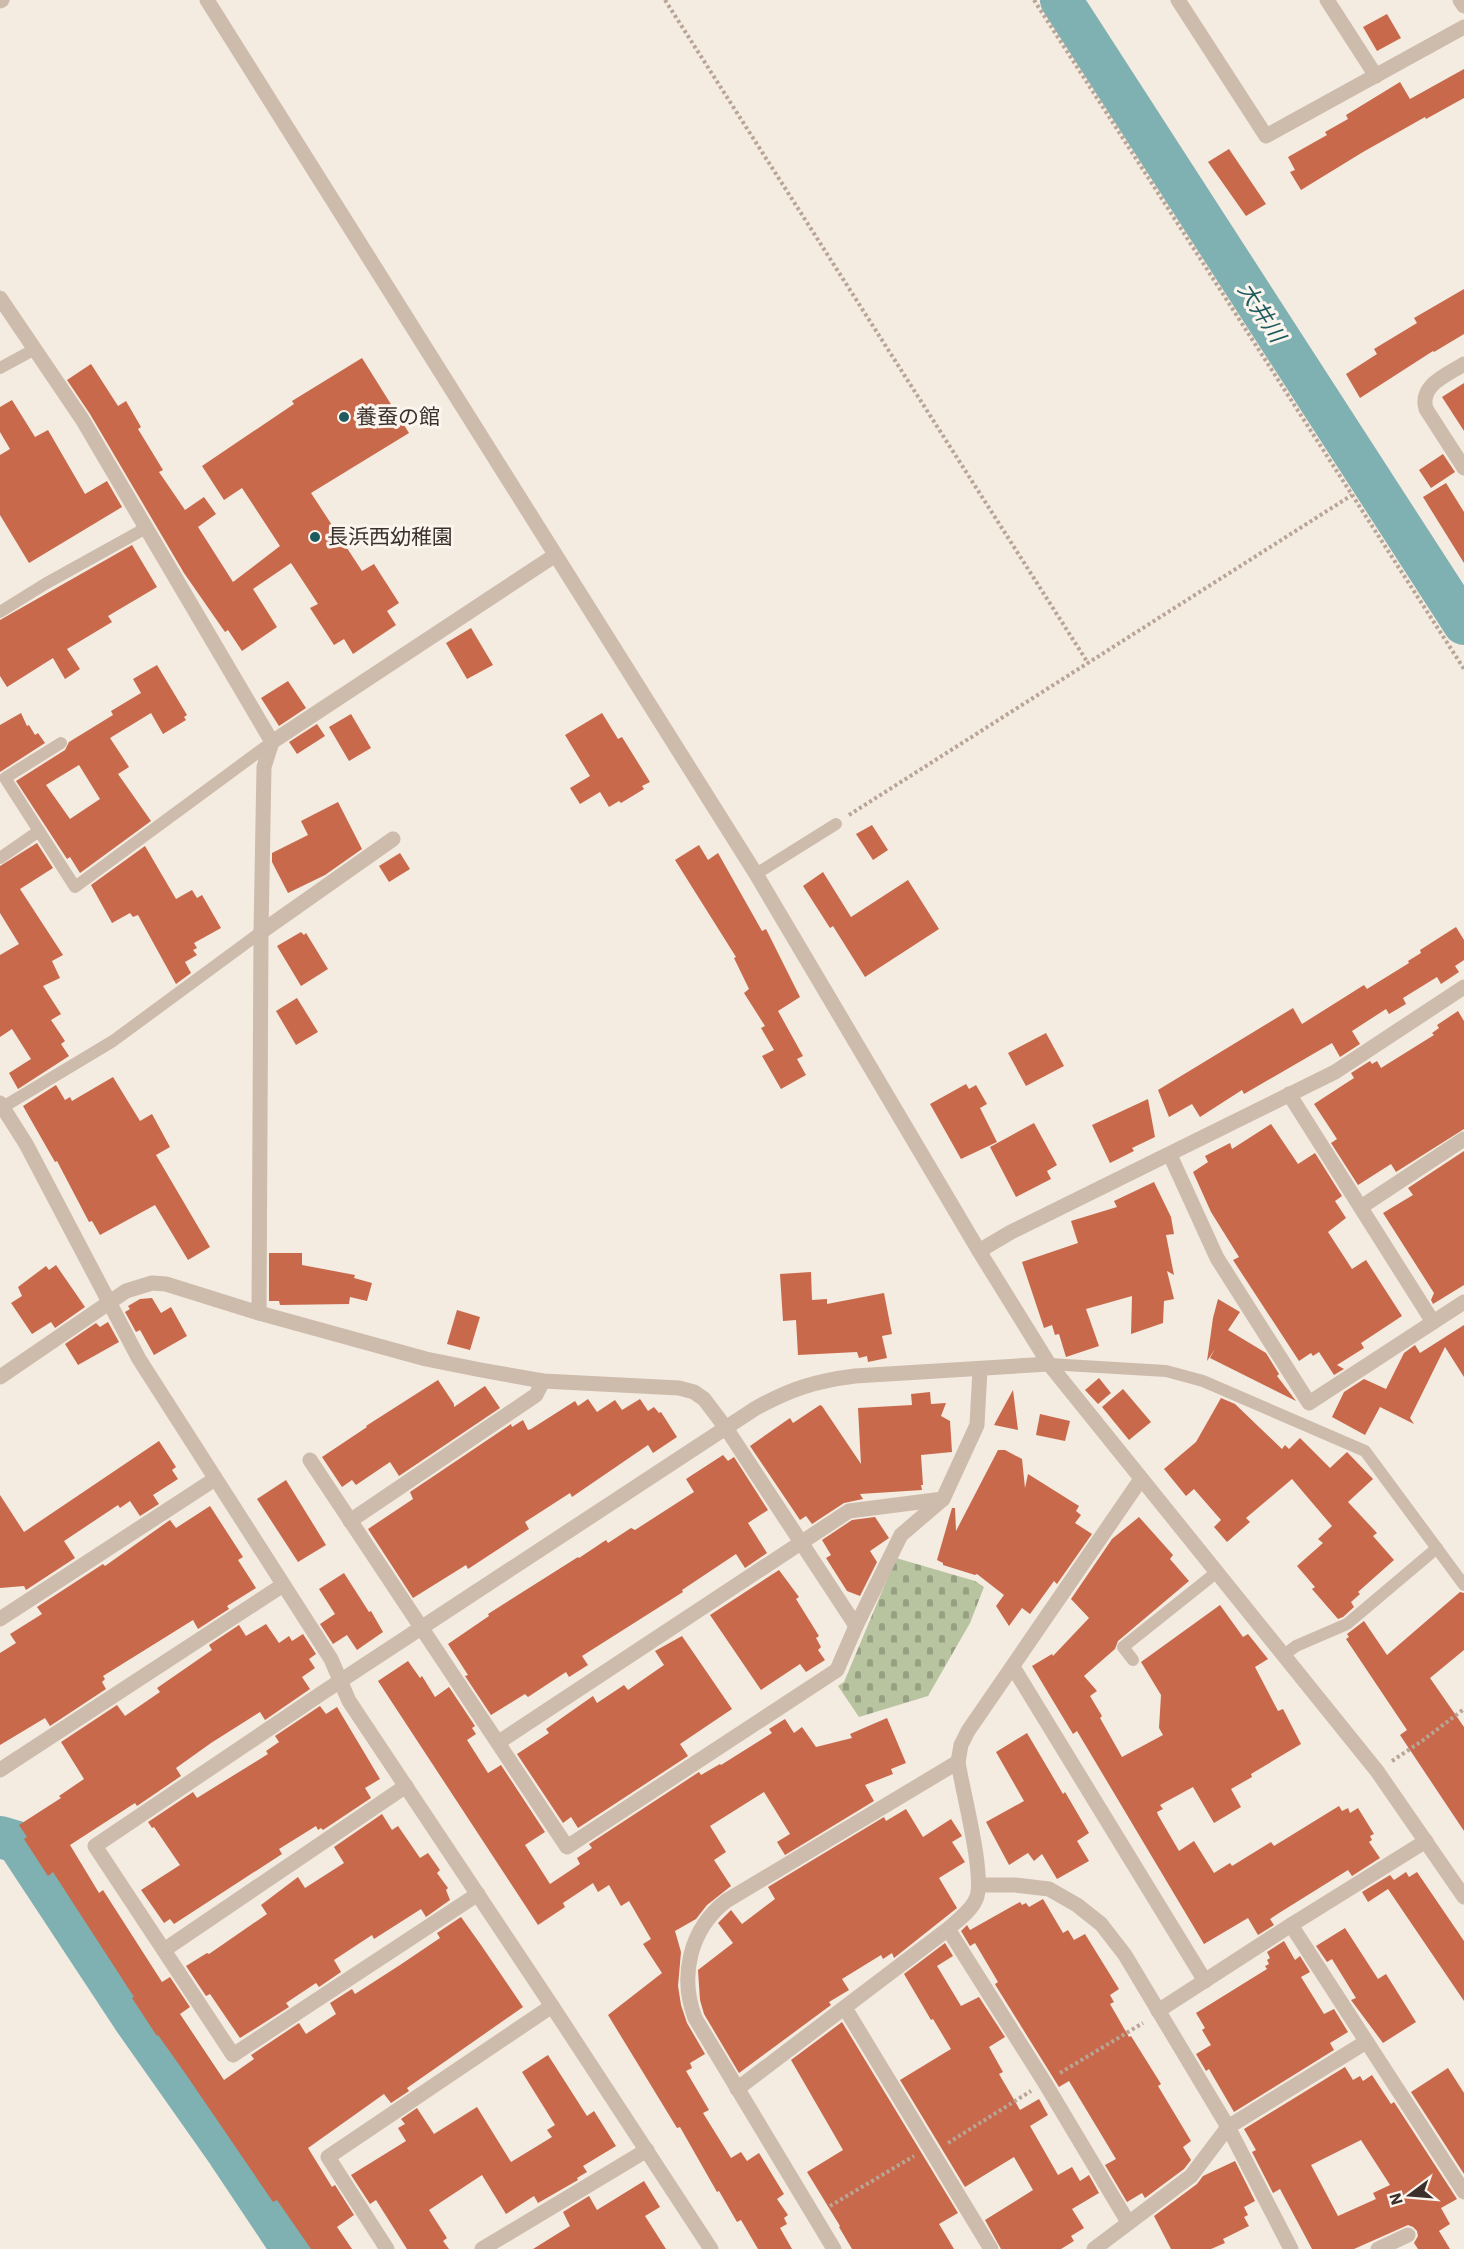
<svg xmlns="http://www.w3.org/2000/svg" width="1464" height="2249" font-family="'IBM Plex Sans','Noto Sans JP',sans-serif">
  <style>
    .cemetery { fill: url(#cemetery-stones) }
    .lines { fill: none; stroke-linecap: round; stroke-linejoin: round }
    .river { stroke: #7fb0b2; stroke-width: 42 }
    .building { fill: #c8694b; fill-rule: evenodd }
    .path { stroke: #b9a596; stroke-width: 4; stroke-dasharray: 3 3; stroke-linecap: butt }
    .service { stroke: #cdbbac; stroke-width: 12 }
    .minor { stroke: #cdbbac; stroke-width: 15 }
    .poi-dot { fill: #1f5a5e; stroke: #fbf5ee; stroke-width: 2 }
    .labels { text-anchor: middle; stroke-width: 6; stroke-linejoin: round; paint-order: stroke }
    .poi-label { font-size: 21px; fill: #3b302b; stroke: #fbf5ee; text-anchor: start }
    .water-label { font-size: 22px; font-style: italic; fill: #1f5a5e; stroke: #fbf5ee }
  </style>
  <defs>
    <pattern id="cemetery-stones" width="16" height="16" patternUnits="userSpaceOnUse" patternTransform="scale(1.5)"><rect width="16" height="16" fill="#b8c4a0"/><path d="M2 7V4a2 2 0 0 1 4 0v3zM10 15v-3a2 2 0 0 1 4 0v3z" fill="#97a083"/></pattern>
  </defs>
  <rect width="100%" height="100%" fill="#f4ebe1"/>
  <polygon class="cemetery" points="896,1558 975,1581 984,1587 970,1623 928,1696 859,1717 838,1686 844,1682"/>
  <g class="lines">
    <g class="river">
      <polyline points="1061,0 1464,624"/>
      <polyline points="0,1837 17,1842 135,2021 228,2153 292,2249"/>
    </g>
  </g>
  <g class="building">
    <polygon points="1387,14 1401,38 1377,51 1363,27"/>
    <polygon points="1464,69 1464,98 1426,119 1425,117 1363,152 1301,190 1290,172 1295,170 1288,157 1327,135 1325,132 1348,119 1346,115 1400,82 1410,99"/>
    <polygon points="1229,149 1266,204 1246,216 1208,162"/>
    <polygon points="1464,289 1464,334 1434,352 1433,351 1360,398 1346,374 1377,354 1374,349 1417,323 1414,318"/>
    <polygon points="362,358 409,433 311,493 362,571 374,564 399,603 387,611 396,625 353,654 344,639 334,645 310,608 318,604 291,563 253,589 277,627 242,651 228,630 225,632 184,573 90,414 67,380 91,364 118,406 126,401 141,427 138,429 163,470 159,472 185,510 204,497 216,514 198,527 233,582 280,546 242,488 224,500 202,466 294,404 292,401"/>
    <polygon points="1464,383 1464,431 1442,397"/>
    <polygon points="12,400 35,437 48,430 85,494 107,481 122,507 29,563 0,515 0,455 10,449 0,432 0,407"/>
    <polygon points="1443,454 1455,472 1431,488 1419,470"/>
    <polygon points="1446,483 1464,512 1464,563 1423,497"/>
    <polygon points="132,545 157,587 108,616 112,622 67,649 80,669 65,679 53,658 7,687 0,676 0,620"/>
    <polygon points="471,628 493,665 467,679 446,643"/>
    <path d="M157 665 187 715 184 717 186 720 163 734 151 713 110 738 129 767 118 774 151 821 80 873 70 857 67 859 16 781 65 750 69 742 113 715 111 711 141 693 133 679ZM79 765 100 799 70 819 46 785Z"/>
    <polygon points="288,681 306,708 279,726 261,698"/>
    <polygon points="21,713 27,726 29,725 35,735 38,733 45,743 0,772 0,725"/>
    <polygon points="602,713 618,739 622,737 650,782 642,786 644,789 621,803 619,801 609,807 600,792 580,804 570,788 590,776 565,735"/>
    <polygon points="351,714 371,748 349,761 329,727"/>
    <polygon points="317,724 325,736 297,754 289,742"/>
    <polygon points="338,802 362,849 325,875 288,893 272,862 272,853 308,835 301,821"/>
    <polygon points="872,825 888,850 873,860 856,834"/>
    <polygon points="37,843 53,868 20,889 63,955 52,961 60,978 43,986 61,1014 51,1020 65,1041 61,1044 69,1056 18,1089 9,1073 31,1059 12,1029 0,1037 0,955 19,944 0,913 0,866"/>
    <polygon points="699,845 708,860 718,853 762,931 766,929 800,997 778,1011 803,1056 797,1059 806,1075 781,1089 762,1056 774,1050 761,1028 765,1026 744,993 749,989 734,958 736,957 675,860"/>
    <polygon points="145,846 176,899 192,890 197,898 202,895 221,928 194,943 197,948 193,950 197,955 185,962 191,973 176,984 138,915 133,917 130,913 112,923 91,885"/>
    <polygon points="400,853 410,869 389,882 379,866"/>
    <polygon points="823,872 851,917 908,880 939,929 865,977 833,926 830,928 803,886"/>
    <polygon points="1456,927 1464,940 1464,960 1455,966 1459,972 1441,984 1437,977 1403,998 1406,1004 1389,1014 1386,1009 1352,1031 1360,1044 1340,1057 1332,1043 1244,1094 1242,1090 1200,1117 1192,1104 1169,1117 1158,1090 1293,1008 1302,1024 1364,985 1367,989 1409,963 1408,961 1421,953 1420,950"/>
    <polygon points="301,932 304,935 306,933 328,969 301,986 277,946"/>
    <polygon points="297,998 318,1032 296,1045 276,1011"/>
    <polygon points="1458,1011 1464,1021 1464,1129 1396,1172 1391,1164 1358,1185 1331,1143 1337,1139 1314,1104 1354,1078 1351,1073 1370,1061 1372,1064 1377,1061 1381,1068 1434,1035 1432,1033 1439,1028 1437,1025"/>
    <polygon points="1046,1033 1064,1066 1026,1086 1008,1053"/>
    <polygon points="113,1077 140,1121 152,1114 170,1147 156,1155 210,1247 188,1260 155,1205 100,1235 92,1221 89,1222 57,1161 55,1162 23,1106 56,1085 65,1100 70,1097 72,1101"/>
    <polygon points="966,1084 969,1089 976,1085 987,1104 980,1108 997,1142 961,1159 930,1104"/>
    <polygon points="1148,1099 1155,1137 1132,1148 1134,1151 1110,1163 1092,1125"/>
    <polygon points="1034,1123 1057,1165 1047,1171 1051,1179 1016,1197 990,1147"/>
    <polygon points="1271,1124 1298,1164 1315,1153 1342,1196 1335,1201 1346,1218 1328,1232 1352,1269 1366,1260 1402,1316 1361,1343 1364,1348 1337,1365 1344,1369 1334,1375 1319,1352 1313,1356 1311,1353 1299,1361 1233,1260 1239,1257 1211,1212 1193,1172 1208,1162 1205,1156 1230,1143 1232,1149"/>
    <polygon points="1464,1151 1464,1285 1433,1304 1431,1300 1434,1293 1383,1213 1413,1195 1408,1188"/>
    <polygon points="1154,1182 1171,1217 1174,1234 1166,1235 1174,1275 1167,1271 1174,1299 1164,1301 1163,1323 1131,1334 1132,1296 1086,1309 1099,1346 1066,1357 1059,1334 1055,1335 1052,1325 1044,1328 1022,1262 1078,1243 1071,1221 1117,1207 1114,1201"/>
    <polygon points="269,1253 302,1253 302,1265 355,1275 354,1278 372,1283 367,1301 350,1297 349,1304 280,1305 279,1301 269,1301"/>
    <polygon points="56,1265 85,1307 55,1328 51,1322 32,1334 11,1303 22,1296 18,1287 46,1266 49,1270"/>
    <polygon points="811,1272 812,1300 827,1299 827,1304 884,1293 892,1334 882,1336 887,1358 868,1362 867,1356 859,1358 857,1352 798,1355 796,1320 783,1321 780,1274"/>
    <polygon points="152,1298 161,1313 171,1307 187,1336 154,1355 140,1330 136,1332 125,1312 130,1309 128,1306 140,1299"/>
    <polygon points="1218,1299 1240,1312 1228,1330 1266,1353 1279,1374 1277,1376 1296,1401 1210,1358 1215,1349 1207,1361 1213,1318"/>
    <polygon points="457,1310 480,1317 470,1350 447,1344"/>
    <polygon points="108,1322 119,1342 78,1365 65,1344 96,1323 100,1327"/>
    <polygon points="1464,1325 1464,1377 1445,1347 1410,1418 1414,1424 1380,1407 1365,1435 1332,1417 1344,1392 1364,1379 1386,1389 1404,1353 1415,1345 1420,1353"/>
    <polygon points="1099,1378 1111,1393 1098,1404 1085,1390"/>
    <polygon points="438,1380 454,1404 454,1407 485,1386 500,1408 399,1476 390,1462 356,1485 352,1480 342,1487 322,1457 367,1427 366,1426"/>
    <polygon points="1123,1389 1151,1422 1129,1440 1102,1407"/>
    <polygon points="1013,1390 1018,1430 994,1425"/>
    <polygon points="930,1392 931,1404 946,1403 941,1416 950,1421 952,1452 921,1455 923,1485 921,1485 922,1490 860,1494 863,1499 844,1503 812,1524 806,1516 800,1520 750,1446 790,1418 793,1423 820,1405 822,1406 861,1464 858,1408 912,1405 911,1394"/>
    <polygon points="1221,1398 1235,1404 1282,1449 1285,1445 1289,1449 1300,1438 1330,1468 1347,1452 1373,1479 1348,1502 1377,1533 1373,1536 1394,1560 1358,1592 1360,1594 1351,1602 1354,1607 1343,1617 1338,1619 1312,1589 1315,1587 1297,1566 1323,1543 1318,1539 1332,1526 1292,1479 1246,1518 1250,1522 1227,1542 1214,1527 1221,1520 1194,1489 1186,1496 1164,1469 1196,1442"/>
    <polygon points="588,1399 597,1412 615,1400 622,1410 640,1399 648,1411 654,1407 659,1413 661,1412 677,1437 653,1453 648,1445 572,1497 570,1493 525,1522 529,1529 468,1569 466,1565 413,1598 368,1529 413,1499 410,1492 511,1424 512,1427 523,1420 528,1430 531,1429 575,1401 578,1406"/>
    <polygon points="1040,1414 1070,1421 1065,1441 1036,1435"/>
    <polygon points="159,1441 176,1467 172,1470 178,1479 153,1495 159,1504 140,1516 130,1501 120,1508 118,1505 64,1541 75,1558 26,1590 24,1586 0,1588 0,1495 24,1532"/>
    <polygon points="998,1450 1005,1450 1022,1459 1025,1488 1028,1474 1079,1506 1076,1511 1081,1515 1075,1523 1092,1534 1057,1584 1054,1581 1030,1614 1022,1608 1009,1626 996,1606 1004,1595 977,1574 975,1575 943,1565 943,1563 937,1560 952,1508 955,1508 956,1531"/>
    <polygon points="723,1455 728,1461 734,1457 768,1510 748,1523 767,1553 745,1568 736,1554 682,1590 683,1592 582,1656 588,1665 569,1677 566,1672 528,1697 525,1694 491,1715 465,1676 468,1675 448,1644 489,1616 488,1614 578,1557 579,1558 606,1540 608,1543 631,1528 635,1530 694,1492 686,1479"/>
    <polygon points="286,1480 326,1545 298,1562 257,1499"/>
    <polygon points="210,1506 243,1557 238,1560 256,1588 227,1606 229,1609 198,1629 193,1620 103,1676 105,1679 102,1682 106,1689 50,1726 45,1718 0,1745 0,1653 16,1643 10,1634 42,1614 37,1607 103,1564 105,1566 170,1520 176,1528"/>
    <polygon points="875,1517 889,1538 870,1551 877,1562 860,1596 847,1591 826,1558 831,1555 822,1540 852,1520"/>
    <polygon points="1139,1517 1173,1555 1170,1559 1189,1581 1118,1641 1115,1649 1084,1676 1097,1691 1090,1696 1102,1716 1100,1718 1122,1757 1163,1735 1159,1728 1161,1695 1141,1662 1220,1605 1243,1637 1248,1634 1268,1659 1255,1667 1278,1711 1283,1709 1301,1744 1251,1774 1252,1777 1231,1789 1241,1807 1214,1823 1193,1787 1160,1805 1163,1809 1157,1812 1158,1815 1179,1851 1194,1841 1214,1873 1230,1863 1232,1866 1271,1842 1274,1846 1339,1806 1342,1811 1348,1808 1350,1813 1358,1808 1374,1834 1370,1836 1372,1840 1369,1842 1380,1858 1352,1876 1348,1870 1279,1913 1270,1919 1274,1925 1258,1935 1248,1918 1204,1944 1077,1731 1073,1734 1032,1666 1052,1654 1053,1656 1089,1618 1071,1599 1112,1539"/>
    <polygon points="779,1570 799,1597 796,1599 819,1636 816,1638 821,1647 818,1650 825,1660 806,1672 800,1664 761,1690 710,1615"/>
    <polygon points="344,1573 369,1612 371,1611 383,1632 357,1650 347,1635 333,1644 320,1624 335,1614 319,1589"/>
    <polygon points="1460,1592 1464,1593 1464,1650 1430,1678 1464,1727 1464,1831 1400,1735 1407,1730 1346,1639 1349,1637 1347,1634 1364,1621 1387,1655"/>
    <polygon points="266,1624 279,1643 289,1636 292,1641 303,1634 316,1654 309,1659 315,1668 302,1677 310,1689 265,1720 260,1712 211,1743 176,1768 181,1776 137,1806 135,1803 70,1845 99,1893 103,1890 162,1982 170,1977 190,2007 180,2014 224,2080 254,2059 251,2055 299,2023 306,2034 336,2014 330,2003 352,1989 355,1994 400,1965 440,1938 437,1933 461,1917 481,1945 523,2007 407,2088 409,2091 391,2103 384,2094 308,2148 332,2187 335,2185 354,2215 337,2227 352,2249 311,2249 277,2200 273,2202 185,2073 158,2035 157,2036 132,1998 134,1997 53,1872 48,1876 24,1839 27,1837 19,1825 61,1798 59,1796 84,1779 61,1742 117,1705 125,1716 160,1692 157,1688 212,1650 209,1645 239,1625 246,1636"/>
    <polygon points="682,1636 732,1709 680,1744 688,1756 578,1828 571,1817 563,1823 517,1754 549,1733 546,1729 593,1696 597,1703 624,1685 628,1690 664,1665 655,1651"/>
    <polygon points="408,1661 420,1678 422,1676 435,1697 449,1687 475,1726 472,1728 476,1734 467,1740 488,1773 501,1765 545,1832 525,1845 550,1884 580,1864 577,1858 592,1848 589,1844 699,1772 701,1775 720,1764 721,1765 772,1733 769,1729 785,1719 794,1733 802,1727 816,1747 852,1738 850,1734 887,1718 906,1763 891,1769 893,1774 865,1785 874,1801 785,1855 777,1842 790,1834 764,1792 710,1826 726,1852 714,1860 731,1886 707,1905 696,1919 675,1931 681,1952 678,1986 681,2005 687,2023 705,2054 690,2063 692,2068 686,2071 709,2110 703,2113 731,2158 741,2152 747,2161 759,2153 784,2194 777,2199 788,2215 784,2218 787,2224 780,2228 792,2249 758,2249 741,2220 737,2222 719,2191 717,2192 680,2127 677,2128 608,2015 662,1973 643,1944 651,1939 629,1901 621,1906 609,1885 598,1892 593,1883 563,1903 565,1907 538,1925 378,1681"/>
    <polygon points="320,1706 326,1714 337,1707 380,1779 365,1788 371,1798 323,1830 321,1828 318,1830 316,1826 279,1849 282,1854 174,1924 170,1919 164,1923 141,1890 180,1865 154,1827 152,1828 148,1822 193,1792 197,1798 268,1754 266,1751 279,1742 275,1736"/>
    <polygon points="1027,1733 1063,1794 1065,1792 1089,1833 1077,1841 1089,1861 1057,1879 1042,1854 1034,1861 1028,1853 1009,1865 986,1822 1024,1801 996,1752"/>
    <polygon points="906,1809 923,1837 951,1819 962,1836 952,1842 965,1862 939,1878 957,1908 894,1958 892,1953 883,1959 881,1955 842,1979 849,1990 829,2002 831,2005 739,2073 704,2014 700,2000 698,1970 733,1943 718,1923 731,1910 742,1924 775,1899 768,1887 884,1817 886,1821"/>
    <polygon points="382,1814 392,1830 398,1826 420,1858 428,1853 440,1870 437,1873 448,1888 446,1890 450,1900 426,1917 421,1909 374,1939 372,1935 334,1960 341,1972 319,1987 316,1983 286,2003 289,2007 240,2038 210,1994 206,1996 186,1966 207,1953 209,1954 267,1914 261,1905 298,1877 305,1888 344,1863 334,1847"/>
    <polygon points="1406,1872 1409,1877 1417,1872 1464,1941 1464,2001 1388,1889 1368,1902 1362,1892 1390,1875 1394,1880"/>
    <polygon points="1043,1899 1063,1933 1068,1930 1074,1940 1085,1934 1119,1989 1110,1995 1114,2002 1110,2004 1129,2037 1131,2036 1161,2084 1158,2086 1191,2141 1183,2147 1191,2160 1184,2169 1145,2198 1142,2193 1127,2202 1105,2165 1116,2159 1069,2081 1059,2087 996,1986 995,1984 998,1982 975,1943 970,1946 961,1931 967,1925 970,1930 1020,1902 1022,1905 1026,1903 1029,1907"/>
    <polygon points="1345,1928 1378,1979 1386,1974 1416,2022 1383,2043 1351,2000 1356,1998 1332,1959 1327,1962 1316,1946"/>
    <polygon points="1284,1941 1295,1960 1300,1956 1310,1972 1301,1977 1324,2014 1334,2009 1348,2032 1330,2043 1334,2050 1234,2112 1209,2069 1206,2071 1196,2054 1211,2045 1202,2030 1205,2028 1196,2013 1267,1969 1265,1966 1269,1964 1267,1960 1270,1958 1267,1952"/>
    <polygon points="945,1943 953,1956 937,1966 961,2006 979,1997 1005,2037 989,2047 1003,2072 999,2074 1020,2110 1039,2099 1048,2115 1030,2126 1058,2175 1072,2167 1080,2181 1089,2175 1099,2193 1072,2209 1084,2228 1071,2236 1074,2241 1061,2249 1001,2249 985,2220 1033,2190 1014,2157 965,2187 900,2080 951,2049 933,2019 931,2020 904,1974"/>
    <polygon points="842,2022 958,2213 939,2224 954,2249 852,2249 839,2227 840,2226 807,2172 843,2150 791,2060"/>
    <polygon points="548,2055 587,2116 594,2111 616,2146 583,2166 587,2172 577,2178 578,2180 538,2203 534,2196 506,2214 482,2175 429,2210 447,2238 443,2241 449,2249 407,2249 376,2200 370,2204 351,2175 406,2141 398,2128 405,2124 401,2119 417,2108 434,2134 477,2107 511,2162 552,2137 547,2130 555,2125 522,2072"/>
    <path d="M1345 2067 1353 2080 1360 2076 1363 2081 1372 2075 1391 2104 1394 2102 1457 2199 1441 2208 1450 2224 1439 2231 1450 2249H1418L1414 2243 1418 2236 1417 2231 1413 2227 1408 2225 1354 2249H1312L1280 2189 1273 2193 1252 2152 1256 2150 1244 2129ZM1361 2140 1390 2185 1373 2193 1376 2199 1338 2216 1311 2165Z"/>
    <polygon points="1448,2068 1464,2093 1464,2174 1411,2092"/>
    <polygon points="1235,2161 1255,2201 1244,2207 1248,2215 1244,2217 1249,2226 1223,2239 1225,2243 1211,2249 1171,2249 1154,2216 1197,2184 1203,2176"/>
    <polygon points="644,2181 660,2207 645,2216 666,2249 533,2249 570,2226 563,2212 589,2196 597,2210"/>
  </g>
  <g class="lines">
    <g class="path">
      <polyline points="665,0 1088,663"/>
      <polyline points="1034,0 1464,669"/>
      <polyline points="849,815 1352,495"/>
      <polyline points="1392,1761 1422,1741 1464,1709"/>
      <polyline points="1060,2073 1143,2023"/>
      <polyline points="948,2143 1031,2091"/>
      <polyline points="830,2206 914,2156"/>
    </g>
    <g class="service">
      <polyline points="0,368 35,349"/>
      <polyline points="0,612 45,584 146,528"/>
      <polyline points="61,743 5,778 75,887 272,742"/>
      <polyline points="0,858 39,831"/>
      <polyline points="756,874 836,824"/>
      <polyline points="3,1107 113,1041 261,932"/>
      <polyline points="1049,1364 1166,1371 1203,1381 1365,1451 1464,1585"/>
      <polyline points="1284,1655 1296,1646 1347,1624 1437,1548"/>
      <polyline points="1133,1660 1123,1647 1217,1572"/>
    </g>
    <g class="minor">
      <polyline points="207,0 756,874 979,1251 1049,1364 1377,1771 1464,1897"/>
      <polyline points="1178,0 1266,136 1464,27"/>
      <polyline points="1327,0 1376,76"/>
      <polyline points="1460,0 1464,6"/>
      <polyline points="0,1 2,0"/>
      <polyline points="0,298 82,419 272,742 554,556"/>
      <path d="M1464 364C1447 375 1419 385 1426 409L1464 468"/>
      <polyline points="261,932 393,839"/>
      <polyline points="1289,1094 1433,1322"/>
      <polyline points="0,1103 26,1144 139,1359 331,1659 349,1701 552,2006 711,2249"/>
      <polyline points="1170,1155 1217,1258 1309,1403 1464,1302"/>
      <polyline points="1361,1207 1464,1139"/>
      <polyline points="979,1251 1011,1232 1335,1072 1464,987"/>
      <polyline points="259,1313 261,932 264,767 272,742"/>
      <polyline points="0,1377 126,1291 152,1283 166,1284 259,1313 426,1359 481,1370 543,1381 679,1388 694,1392 704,1399 726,1428 856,1626"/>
      <polyline points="310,1460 567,1847 837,1670 856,1626 901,1535 943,1499"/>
      <polyline points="350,1521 536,1395 543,1381"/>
      <polyline points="0,1619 215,1479"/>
      <polyline points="1013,1667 1205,1981"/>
      <polyline points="499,1742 849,1511 943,1499 977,1425 980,1369"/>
      <polyline points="0,1770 283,1585"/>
      <polyline points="979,1885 1015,1885 1049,1889 1077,1905 1101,1924 1125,1955 1228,2127 1191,2176 1094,2249"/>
      <path d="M478 1894 233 2055 95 1846 322 1693 756 1408C791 1389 815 1381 855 1376L1049 1364"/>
      <polyline points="1291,1925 1464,2192"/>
      <polyline points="948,1929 1045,2083 1128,2222"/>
      <polyline points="164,1950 406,1786"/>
      <polyline points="845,2008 991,2249"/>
      <polyline points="1158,2011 1291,1925 1426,1841"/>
      <path d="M737 2089 948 1929C958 1920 971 1911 976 1899 986 1878 962 1789 958 1762L961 1745 968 1731 1141 1479"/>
      <polyline points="387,2249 328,2157 552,2006"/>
      <polyline points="482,2249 647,2150"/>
      <path d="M834 2249 695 2018C679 1976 690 1929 726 1901L958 1762"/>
      <polyline points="1291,2249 1228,2127 1366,2042"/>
      <polyline points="1378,2249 1408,2235"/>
    </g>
  </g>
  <g class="poi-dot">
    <circle cx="344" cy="417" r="6"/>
    <circle cx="315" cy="537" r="6"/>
  </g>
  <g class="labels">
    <g class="poi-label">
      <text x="356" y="424">養蚕の館</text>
      <text x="327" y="544">長浜西幼稚園</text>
    </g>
    <g class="water-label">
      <text transform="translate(1262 312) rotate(57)" y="8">大井川</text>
    </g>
  </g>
  <g transform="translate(1410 2195) rotate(254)" stroke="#fbf5ee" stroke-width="4.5" paint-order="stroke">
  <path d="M0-4.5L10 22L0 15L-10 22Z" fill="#3b302b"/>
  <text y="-9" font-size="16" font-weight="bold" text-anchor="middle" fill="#3b302b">N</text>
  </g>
</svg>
